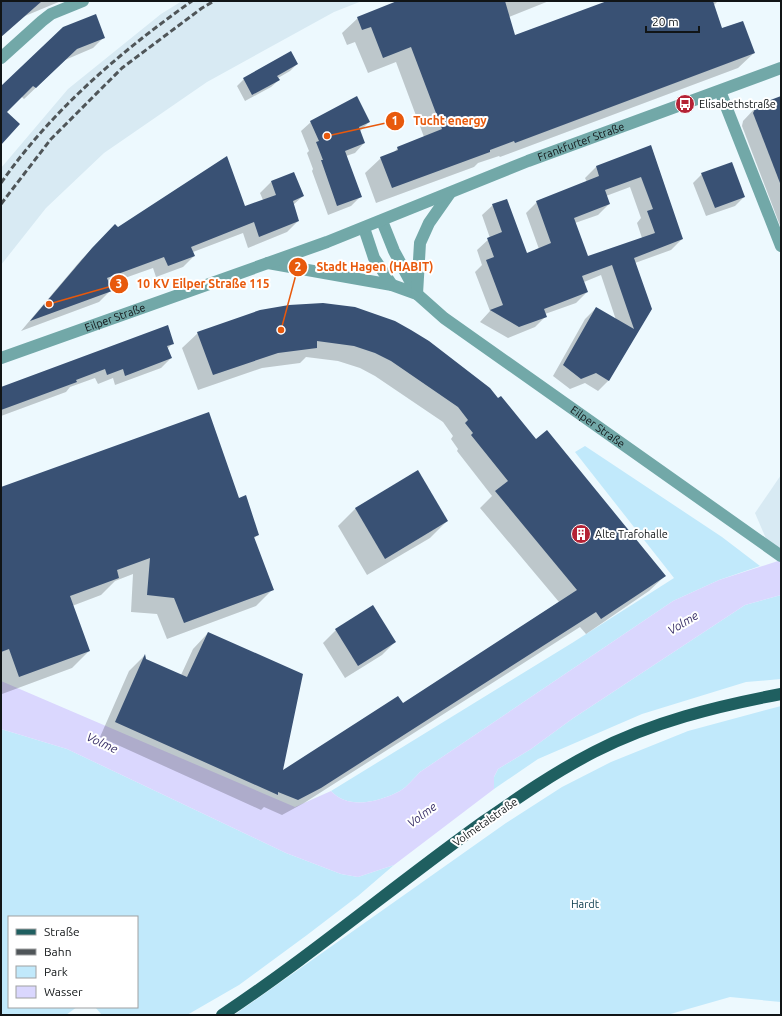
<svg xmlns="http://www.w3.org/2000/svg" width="782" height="1016" font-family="Ubuntu,sans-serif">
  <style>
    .built { fill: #d8eaf3 }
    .green { fill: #c1e9fb }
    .water { fill: #dad7fe }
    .shadow { fill: #0003; fill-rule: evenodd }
    .building { fill: #395174; fill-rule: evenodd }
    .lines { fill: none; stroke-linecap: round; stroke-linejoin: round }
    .minor { stroke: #72a8a8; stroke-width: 12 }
    .major { stroke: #1f5f60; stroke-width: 12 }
    .rail { stroke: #4f5558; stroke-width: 3; stroke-dasharray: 6 3; stroke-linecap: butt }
    .labels { text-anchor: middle; stroke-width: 4; stroke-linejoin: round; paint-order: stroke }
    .poi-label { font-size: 11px; fill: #111517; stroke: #fff; text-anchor: start }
    .street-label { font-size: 11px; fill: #111517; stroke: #fff }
    .park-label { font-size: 11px; fill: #073849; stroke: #fff }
    .water-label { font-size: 12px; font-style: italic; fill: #3a3169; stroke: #fff }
    .leader { fill: none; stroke: #e8590c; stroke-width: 1.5 }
    .callout-dot { fill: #e8590c; stroke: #fff; stroke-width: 1.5 }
    .mark-label { font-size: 12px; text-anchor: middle; font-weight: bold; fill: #fff }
    .callout-label { font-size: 12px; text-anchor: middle; font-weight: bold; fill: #e8590c; stroke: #fff; stroke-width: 4; stroke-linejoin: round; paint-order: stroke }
  </style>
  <rect width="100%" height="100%" fill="#edf9fe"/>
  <g class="built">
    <polygon points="182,1 362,1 334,12 207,82 104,153 46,208 1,265 1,168 68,89 161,14"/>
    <polygon points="781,475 781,549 770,548 755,513"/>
  </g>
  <g class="green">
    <path d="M585 446 722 537 760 566 719 580 673 601 420 772C414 778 407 787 400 791 379 802 348 810 331 791L572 643 674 578 575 452Z"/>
    <polygon points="781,595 781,679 746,682 642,714 538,759 494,789 494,777 498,769 531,749 572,719 745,605"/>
    <polygon points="781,706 781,1002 730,997 667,1015 234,1015 506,823 562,787 611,762 688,731"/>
    <polygon points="1,729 67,749 286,853 341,874 358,877 394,865 358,896 307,935 239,985 187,1015 102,1015 95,1007 137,1007 137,917 9,917 9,1007 77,1007 66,1015 1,1015"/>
  </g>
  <path class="water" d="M781 560V595L745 605 572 719 531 749 498 769 494 777V789L394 865 358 877 341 874 286 853 67 749 1 729V681L295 807 331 791C348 810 379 802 400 791 407 787 414 778 420 772L673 601 719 580Z"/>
  <g class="shadow">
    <polygon points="1,1 61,1 25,16 1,37"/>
    <polygon points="399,1 549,1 509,17 514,36 610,1 718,1 713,6 722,30 754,53 738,68 500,157 499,156 478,163 474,167 376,203 365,173 381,158 392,154 398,148 424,137 396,62 368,73 355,42 347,45 342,33 358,18"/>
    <polygon points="64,28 104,37 93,48 65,60 24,99 21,96 5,112 1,144 1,88"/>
    <polygon points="297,64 290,71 278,78 279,80 271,87 245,101 237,86 244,79"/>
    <polygon points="781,97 781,228 742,126 743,121 757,106"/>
    <polygon points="311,122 369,122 360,131 364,143 355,153 346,156 361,196 351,206 328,215 312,171 313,169 307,153 309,151 301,131"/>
    <path d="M651 146 682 239 671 250 635 263 651 309 609 380 598 391 585 383 570 389 553 376 585 319 596 308 616 320 601 275 584 282 587 292 576 303 545 314 546 316 535 327 508 338 480 322 490 311 475 272 482 265 477 250 490 238 482 215 493 205 526 254 539 249 526 213 537 202 587 182 585 178 596 167ZM630 187 641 218 637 223 642 238 588 258 575 223 598 215 609 204 606 196Z"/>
    <polygon points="702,174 744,197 735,206 706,216 693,183"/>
    <polygon points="271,182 303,196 293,205 298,221 287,232 248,248 243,233 193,252 194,256 183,267 156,277 153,268 108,284 110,291 99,302 21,331 81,260 115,226 117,228 245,208 263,200 260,193"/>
    <polygon points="323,304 535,440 665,576 649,591 586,634 580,627 304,803 282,815 264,807 261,810 100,737 129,671 144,656 145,660 181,675 193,649 208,633 282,772 403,705 559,602 480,508 492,496 457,451 458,449 451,439 453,436 443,422 375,376 360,368 338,361 306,357 300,363 262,368 198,390 182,348 198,333"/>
    <polygon points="173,343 167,349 171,358 161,368 115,385 113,378 98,384 95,378 70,387 66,392 1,416 1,388"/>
    <polygon points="418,472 447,521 430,538 367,575 338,526 355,509"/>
    <polygon points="1,488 238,499 258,535 253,539 273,589 256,606 167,639 157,614 131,612 133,574 115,581 101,595 72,606 89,651 72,668 2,694"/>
    <polygon points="373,607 395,642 382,655 345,678 323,643 336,630"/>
  </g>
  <g class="building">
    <polygon points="1,1 42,1 1,37"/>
    <polygon points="397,1 505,1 515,35 607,1 713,1 722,28 743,21 755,53 515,143 514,141 490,150 490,152 392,188 380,157 398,150 397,147 442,129 411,47 383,58 371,27 362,30 357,17"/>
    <polygon points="96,14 105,38 77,49 36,88 33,86 7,112 20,124 1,145 1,86 63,27"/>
    <polygon points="291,51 298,64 277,76 280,80 252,95 243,78"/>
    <polygon points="357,96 370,122 359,127 365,143 345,151 362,197 337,206 321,160 323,160 316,142 319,141 310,121"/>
    <polygon points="781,96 781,183 780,183 753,113 757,105"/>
    <path d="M651 145 683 239 634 258 652 309 609 381 596 373 581 379 563 365 596 307 634 329 612 265 582 276 588 292 544 309 547 317 519 327 490 310 503 305 486 260 494 257 487 238 502 232 492 204 507 199 527 253 551 243 536 201 599 176 596 166ZM641 177 653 209 647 211 655 233 588 256 574 218 610 204 605 190Z"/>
    <polygon points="227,156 245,206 276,195 271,181 294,172 304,196 293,201 299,221 259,237 254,222 191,247 195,256 168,266 164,257 107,278 112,291 30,321 92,248 115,224 118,227"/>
    <polygon points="732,162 745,197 715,208 701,173"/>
    <polygon points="323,303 355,307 395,321 411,330 429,341 490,388 498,398 501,396 536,439 547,430 666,576 601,619 596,612 321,788 298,800 278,792 278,795 115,722 145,654 146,659 187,677 208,632 303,674 283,770 398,696 403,703 577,590 495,491 508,481 471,435 473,433 465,423 468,420 458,407 391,361 375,353 354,346 317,341 317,348 278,353 213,375 197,332 260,310 289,305"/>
    <polygon points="168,325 174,344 167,346 172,358 125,376 123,369 107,375 105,369 76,380 77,382 1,410 1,387"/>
    <polygon points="209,412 239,498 246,495 259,535 254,537 274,590 184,623 174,598 147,595 150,558 117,570 119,578 70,596 90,651 19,677 9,649 1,652 1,487"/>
    <polygon points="418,470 448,521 385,559 355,508"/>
    <polygon points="373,605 396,642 358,666 335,629"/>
  </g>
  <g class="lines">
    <g class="minor">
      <polyline points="1,58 42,21 51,14 83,1"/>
      <polyline points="720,91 781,246"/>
      <polyline points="382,221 394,251 417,294"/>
      <polyline points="364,228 374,258 392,285"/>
      <path id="s1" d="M268 263 392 285 417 294 444 318 781 556"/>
      <polyline points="417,294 420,243 429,223 450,193"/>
      <path id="s2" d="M1 358 327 242 528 161 781 68"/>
    </g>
    <path class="major" d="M222 1015C312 955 395 885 483 822 519 797 555 772 594 752 652 722 717 706 781 694"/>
    <g class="rail">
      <path d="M1 183C52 110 120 52 192 1"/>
      <polyline points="1,204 51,139 122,68 202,8 214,1"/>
    </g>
  </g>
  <defs>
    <symbol id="bus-disc" viewBox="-11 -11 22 22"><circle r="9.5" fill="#b42235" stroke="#fff"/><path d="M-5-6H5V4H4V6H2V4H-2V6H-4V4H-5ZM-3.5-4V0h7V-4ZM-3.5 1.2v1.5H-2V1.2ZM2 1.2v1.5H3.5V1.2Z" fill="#fff"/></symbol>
    <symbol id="building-disc" viewBox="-11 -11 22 22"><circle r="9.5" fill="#b42235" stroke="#fff"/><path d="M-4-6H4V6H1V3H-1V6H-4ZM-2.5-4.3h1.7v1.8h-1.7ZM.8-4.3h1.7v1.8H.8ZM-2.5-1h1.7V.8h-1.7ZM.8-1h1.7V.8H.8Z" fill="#fff"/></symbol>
  </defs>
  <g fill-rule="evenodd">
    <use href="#bus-disc" x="674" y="93" width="22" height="22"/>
    <use href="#building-disc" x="570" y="523" width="22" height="22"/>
  </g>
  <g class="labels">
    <g class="poi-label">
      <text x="699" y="108">Elisabethstraße</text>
      <text x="595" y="538">Alte Trafohalle</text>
    </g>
    <g class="street-label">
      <text dy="4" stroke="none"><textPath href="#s2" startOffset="619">Frankfurter Straße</textPath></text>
      <text dy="4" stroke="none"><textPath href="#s2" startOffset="121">Eilper Straße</textPath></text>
      <text dy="4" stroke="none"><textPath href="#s1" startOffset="377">Eilper Straße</textPath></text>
      <text transform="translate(485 822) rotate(-35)" y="4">Volmetalstraße</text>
    </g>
    <g class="park-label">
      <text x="585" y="908">Hardt</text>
    </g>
    <g class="water-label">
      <text transform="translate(683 623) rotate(-31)" y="4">Volme</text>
      <text transform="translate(102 743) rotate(25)" y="4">Volme</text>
      <text transform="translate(422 815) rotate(-37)" y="4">Volme</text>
    </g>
  </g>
  <path class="leader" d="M327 136L395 121M281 330L298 267M49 304L119 284"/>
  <g class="callout-dot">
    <circle cx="327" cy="136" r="4"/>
    <circle cx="281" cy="330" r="4"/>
    <circle cx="49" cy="304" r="4"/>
    <circle cx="395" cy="121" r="10"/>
    <circle cx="298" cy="267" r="10"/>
    <circle cx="119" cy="284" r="10"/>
  </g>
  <g class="mark-label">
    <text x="395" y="125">1</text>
    <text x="298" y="271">2</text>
    <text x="119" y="288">3</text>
  </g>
  <g class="callout-label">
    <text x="450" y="125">Tucht energy</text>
    <text x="375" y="271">Stadt Hagen (HABIT)</text>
    <text x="203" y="288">10 KV Eilper Straße 115</text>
  </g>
  <rect width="782" height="1016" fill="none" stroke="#111517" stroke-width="4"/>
  <rect x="8" y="916" width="130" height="92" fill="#ffffff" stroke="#a0a1a2"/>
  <rect x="16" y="929" width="20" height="6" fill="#1f5f60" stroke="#a0a1a2"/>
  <text x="44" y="936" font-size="12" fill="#111517">Straße</text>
  <rect x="16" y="949" width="20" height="6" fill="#4f5558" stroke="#a0a1a2"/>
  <text x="44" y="956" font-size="12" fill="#111517">Bahn</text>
  <rect x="16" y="966" width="20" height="12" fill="#c1e9fb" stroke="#a0a1a2"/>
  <text x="44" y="976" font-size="12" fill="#111517">Park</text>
  <rect x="16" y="986" width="20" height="12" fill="#dad7fe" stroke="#a0a1a2"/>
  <text x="44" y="996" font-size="12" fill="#111517">Wasser</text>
  <path d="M646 26v6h53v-6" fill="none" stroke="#111517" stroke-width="2"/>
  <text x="652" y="26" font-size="12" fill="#111517" stroke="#ffffff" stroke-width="3" paint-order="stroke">20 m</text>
</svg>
